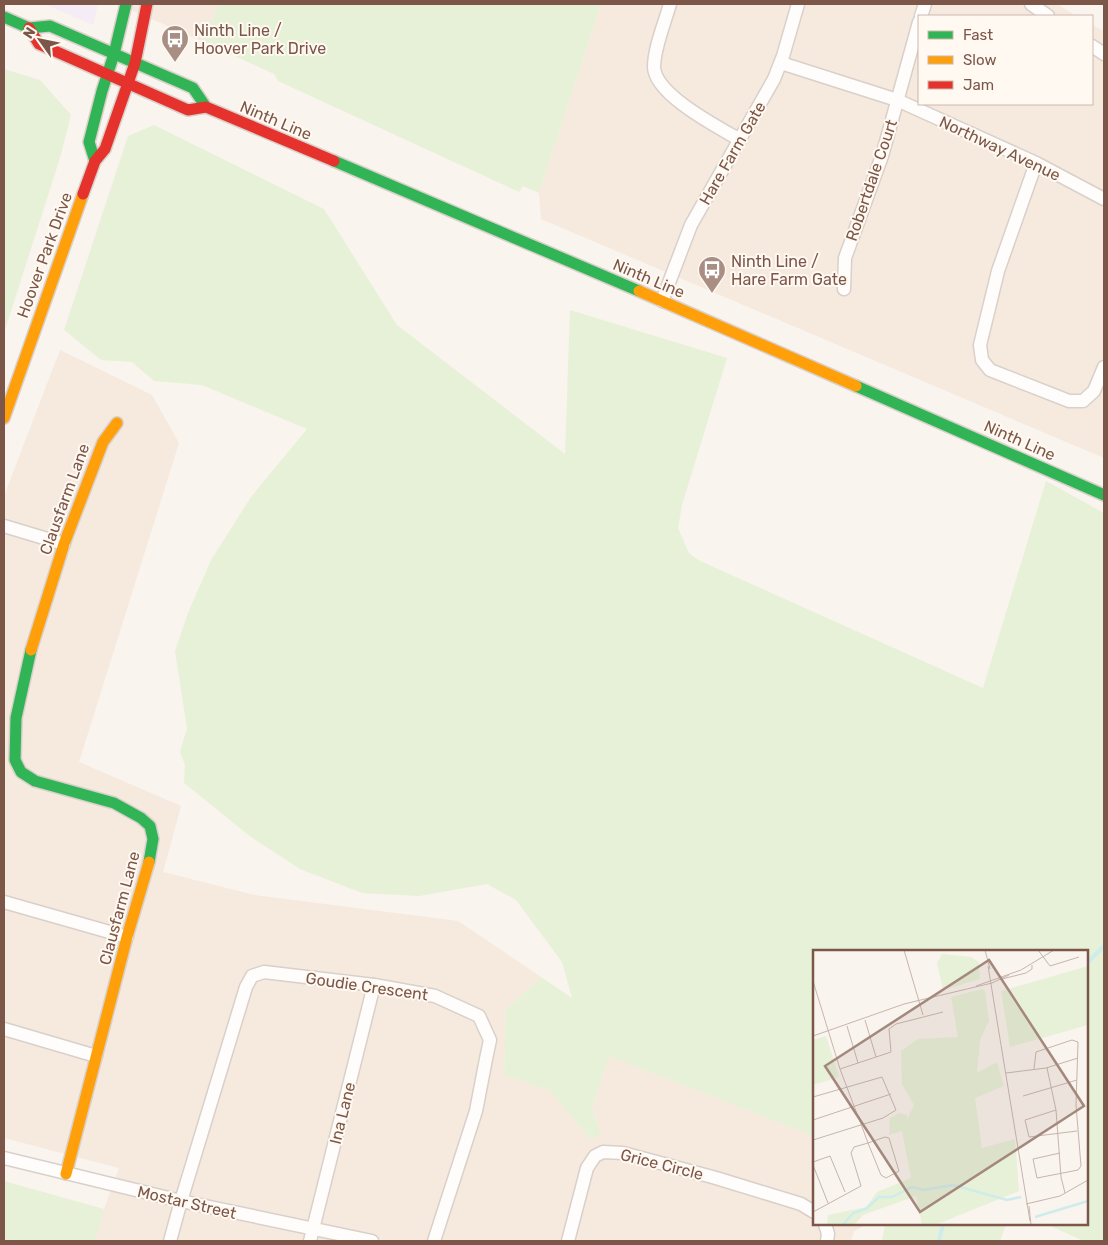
<svg xmlns="http://www.w3.org/2000/svg" width="1108" height="1245" font-family="Rubik,sans-serif">
  <style>
    .residential { fill: #f6e9de }
    .education { fill: #f5ecf5 }
    .green { fill: #e7f1d7 }
    .lines { fill: none; stroke-linecap: round; stroke-linejoin: round }
    .stream { stroke: #ceecec; stroke-width: 4 }
    .street-casing { stroke: #d9d0ca; stroke-width: 15 }
    .fast-casing { stroke: #dad0cb; stroke-width: 14 }
    .slow-casing { stroke: #dad0cb; stroke-width: 14 }
    .jam-casing { stroke: #dad0cb; stroke-width: 14 }
    .street { stroke: #fefdfc; stroke-width: 12 }
    .fast { stroke: #30b455; stroke-width: 11 }
    .slow { stroke: #ff9f0a; stroke-width: 11 }
    .jam { stroke: #e5322d; stroke-width: 11 }
    .labels { text-anchor: middle; stroke-width: 4; stroke-linejoin: round; paint-order: stroke }
    .poi-label { font-size: 16px; fill: #7c5749; stroke: #fff9f1; text-anchor: start }
    .street-label { font-size: 16px; fill: #7c5749; stroke: #fff9f1 }
    .inset-river { fill: none; stroke: #ceecec; stroke-width: 2.5 }
    .inset-road { fill: none; stroke: #c7b5ac; stroke-width: 1 }
    .view { fill: #a4887d; fill-opacity: 0.15; stroke: #a4887d; stroke-width: 2.5 }
    .inset-edge { fill: none; stroke: #7c5749; stroke-width: 2.5 }
  </style>
  <rect width="100%" height="100%" fill="#f9f4ee"/>
  <g class="residential">
    <polygon points="117,4 218,4 204,42"/>
    <polygon points="601,4 1057,4 1076,16 919,16 919,104 1092,104 1092,25 1104,31 1104,458 541,219 539,193"/>
    <polygon points="60,350 152,395 179,443 79,762 181,806 163,872 254,895 458,921 541,977 506,1009 504,1075 550,1091 590,1139 601,1134 592,1108 609,1056 814,1136 814,1224 867,1224 854,1231 851,1241 95,1241 104,1209 119,1168 4,1138 4,496"/>
  </g>
  <polygon class="education" points="44,4 98,4 93,25"/>
  <g class="green">
    <polygon points="218,4 601,4 539,193 523,186 519,192 278,81 274,74 204,42"/>
    <polygon points="4,69 40,80 71,115 60,158 4,333"/>
    <polygon points="154,125 324,209 397,325 565,454 570,310 727,358 682,505 678,528 689,553 698,560 983,688 1046,481 1104,513 1104,1241 1084,1241 1046,1224 1087,1224 1087,951 814,951 814,1136 609,1056 592,1108 601,1135 590,1139 550,1091 504,1075 506,1009 541,977 572,998 562,962 516,900 487,884 419,896 362,893 300,869 251,837 184,783 185,765 180,752 187,728 175,651 188,613 211,560 251,497 307,429 202,385 154,381 132,362 101,360 64,330 128,136"/>
    <polygon points="4,1181 104,1209 95,1241 4,1241"/>
    <polygon points="885,1224 1006,1224 1000,1241 882,1241"/>
  </g>
  <g class="lines">
    <g class="stream">
      <polyline points="1087,963 1104,946"/>
      <polyline points="939,1241 943,1224"/>
    </g>
    <defs>
      <g id="street">
        <path d="M670 4C665 22 654 48 654 67 655 95 718 127 740 140"/>
        <polyline points="1031,4 1048,16"/>
        <polyline points="921,16 925,4"/>
        <polyline points="1092,46 1104,54"/>
        <polyline points="781,63 897,100 1036,163 1104,199"/>
        <polyline points="1036,163 998,271 980,345 982,360 990,370 1069,401 1083,401 1094,391 1104,367"/>
        <polyline points="844,289 845,258 882,156 919,22"/>
        <polyline points="662,301 691,225 774,79 783,56 798,4"/>
        <polyline points="4,526 64,544"/>
        <polyline points="4,902 127,937"/>
        <polyline points="4,1029 96,1056"/>
        <polyline points="4,1158 181,1201 372,1241"/>
        <polyline points="825,1224 828,1234 827,1241"/>
        <polyline points="170,1241 181,1201 246,987 252,976 264,972 374,985 435,996 479,1016 490,1040 486,1059 476,1111 434,1241"/>
        <polyline points="310,1241 374,985"/>
        <polyline points="568,1241 587,1168 595,1156 603,1152 623,1153 716,1178 801,1204 814,1212"/>
      </g>
      <g id="fast">
        <polyline points="4,17 29,28 50,26 193,88 206,107"/>
        <polyline points="95,161 89,142 102,91 114,54 126,4"/>
        <polyline points="334,161 639,291"/>
        <polyline points="856,386 1104,495"/>
        <polyline points="31,650 16,718 15,760 21,772 35,781 114,803 141,818 150,826 153,839 149,862"/>
      </g>
      <g id="slow">
        <polyline points="639,291 856,386"/>
        <polyline points="4,418 83,194"/>
        <polyline points="31,650 64,544 103,442 117,423"/>
        <polyline points="66,1174 127,937 149,862"/>
      </g>
      <g id="jam">
        <polyline points="29,28 39,44 188,110 206,107 334,161"/>
        <polyline points="83,194 95,161 105,149 135,63 147,4"/>
      </g>
    </defs>
    <use href="#street" class="street-casing"/>
    <use href="#fast" class="fast-casing"/>
    <use href="#slow" class="slow-casing"/>
    <use href="#jam" class="jam-casing"/>
    <use href="#street" class="street"/>
    <use href="#fast" class="fast"/>
    <use href="#slow" class="slow"/>
    <use href="#jam" class="jam"/>
  </g>
  <defs>
    <symbol id="bus-pin" viewBox="-11 -11 22 30"><path d="M0 17L-7.5 6A9.5 9.5 0 1 1 7.5 6Z" fill="#a88e83" stroke="#fff9f1"/><path d="M-5-6H5V4H4V6H2V4H-2V6H-4V4H-5ZM-3.5-4V0h7V-4ZM-3.5 1.2v1.5H-2V1.2ZM2 1.2v1.5H3.5V1.2Z" fill="#fff"/></symbol>
  </defs>
  <g fill-rule="evenodd">
    <use href="#bus-pin" x="159" y="23" width="32" height="43"/>
    <use href="#bus-pin" x="696" y="254" width="32" height="43"/>
  </g>
  <g class="labels">
    <g class="poi-label">
      <text x="194" y="36">Ninth Line /<tspan x="194" dy="18">Hoover Park Drive</tspan></text>
      <text x="731" y="267">Ninth Line /<tspan x="731" dy="18">Hare Farm Gate</tspan></text>
    </g>
    <g class="street-label">
      <text transform="translate(276 120) rotate(23)" y="6">Ninth Line</text>
      <text transform="translate(1000 148) rotate(25)" y="6">Northway Avenue</text>
      <text transform="translate(732 153) rotate(-60)" y="6">Hare Farm Gate</text>
      <text transform="translate(871 180) rotate(-71)" y="6">Robertdale Court</text>
      <text transform="translate(44 255) rotate(-70)" y="6">Hoover Park Drive</text>
      <text transform="translate(649 278) rotate(23)" y="6">Ninth Line</text>
      <text transform="translate(1020 440) rotate(24)" y="6">Ninth Line</text>
      <text transform="translate(64 499) rotate(-70)" y="6">Clausfarm Lane</text>
      <text transform="translate(119 908) rotate(-75)" y="6">Clausfarm Lane</text>
      <text transform="translate(367 986) rotate(8)" y="6">Goudie Crescent</text>
      <text transform="translate(342 1113) rotate(-76)" y="6">Ina Lane</text>
      <text transform="translate(662 1164) rotate(14)" y="6">Grice Circle</text>
      <text transform="translate(187 1202) rotate(13)" y="6">Mostar Street</text>
    </g>
  </g>
  <g transform="translate(813 950)">
    <rect width="275" height="275" fill="#f9f4ee"/>
    <path d="M129 4 158 7 166 12 167 29 130 40 124 13ZM275 16V75L197 97 188 41ZM169 39 172 41 176 71 167 90 164 123 184 112 191 136 162 148 169 198 202 189 206 241 122 275H109L103 246 50 265 41 275H14L15 265 53 257 64 242 98 228 89 181 76 185 77 168 86 163 94 165V170L101 155 89 134 88 101 105 89 145 87 138 47ZM13 86 26 127 0 135V90Z" fill="#e7f1d7"/>
    <path class="inset-river" d="M222 267 275 251M30 275 40 263 53 259 66 247H79L99 237 110 240 140 235 194 250 208 247"/>
    <path class="inset-road" d="M91 0 110 65M172 0 177 19M225 0 237 16 266 7M175 16 217 271M189 29 213 23 219 19V15M0 31 27 119 41 156 48 174 55 193 68 225 73 228 86 221 76 188 72 187 55 193 41 197 38 203 48 236 0 262M163 36 208 20 241 0M52 70 63 107M34 76 45 113M0 86 91 54 179 33 196 25M234 118 243 160 248 227 252 243M27 119 78 102 76 79 83 74 130 62M221 119 223 102 259 90 265 92 263 155 268 216 265 220 224 228 220 209 247 203M193 123 233 118 265 108M210 146 264 130M0 147 69 127 83 160 70 168 0 190M243 160 212 170 216 187 264 181M0 170 78 144M0 212 17 206 32 242M0 215 15 253M213 254 247 246 275 230M216 256 218 275"/>
    <path class="view" d="M176 10 271 156 107 262 12 116Z"/>
    <rect width="275" height="275" class="inset-edge"/>
  </g>
  <rect width="1108" height="1245" fill="none" stroke="#7c5749" stroke-width="10"/>
  <rect x="918" y="15" width="175" height="90" fill="#fff9f1" stroke="#cbb8ae"/>
  <rect x="928" y="31" width="25" height="8" fill="#30b455" stroke="#cbb8ae"/>
  <text x="963" y="40" font-size="15" fill="#7c5749">Fast</text>
  <rect x="928" y="56" width="25" height="8" fill="#ff9f0a" stroke="#cbb8ae"/>
  <text x="963" y="65" font-size="15" fill="#7c5749">Slow</text>
  <rect x="928" y="81" width="25" height="8" fill="#e5322d" stroke="#cbb8ae"/>
  <text x="963" y="90" font-size="15" fill="#7c5749">Jam</text>
  <g transform="translate(40 40) rotate(303)" stroke="#fff9f1" stroke-width="4" paint-order="stroke">
  <path d="M0-4L9 19L0 12L-9 19Z" fill="#7c5749"/>
  <text y="-8" font-size="14" font-weight="bold" text-anchor="middle" fill="#7c5749">N</text>
  </g>
</svg>
